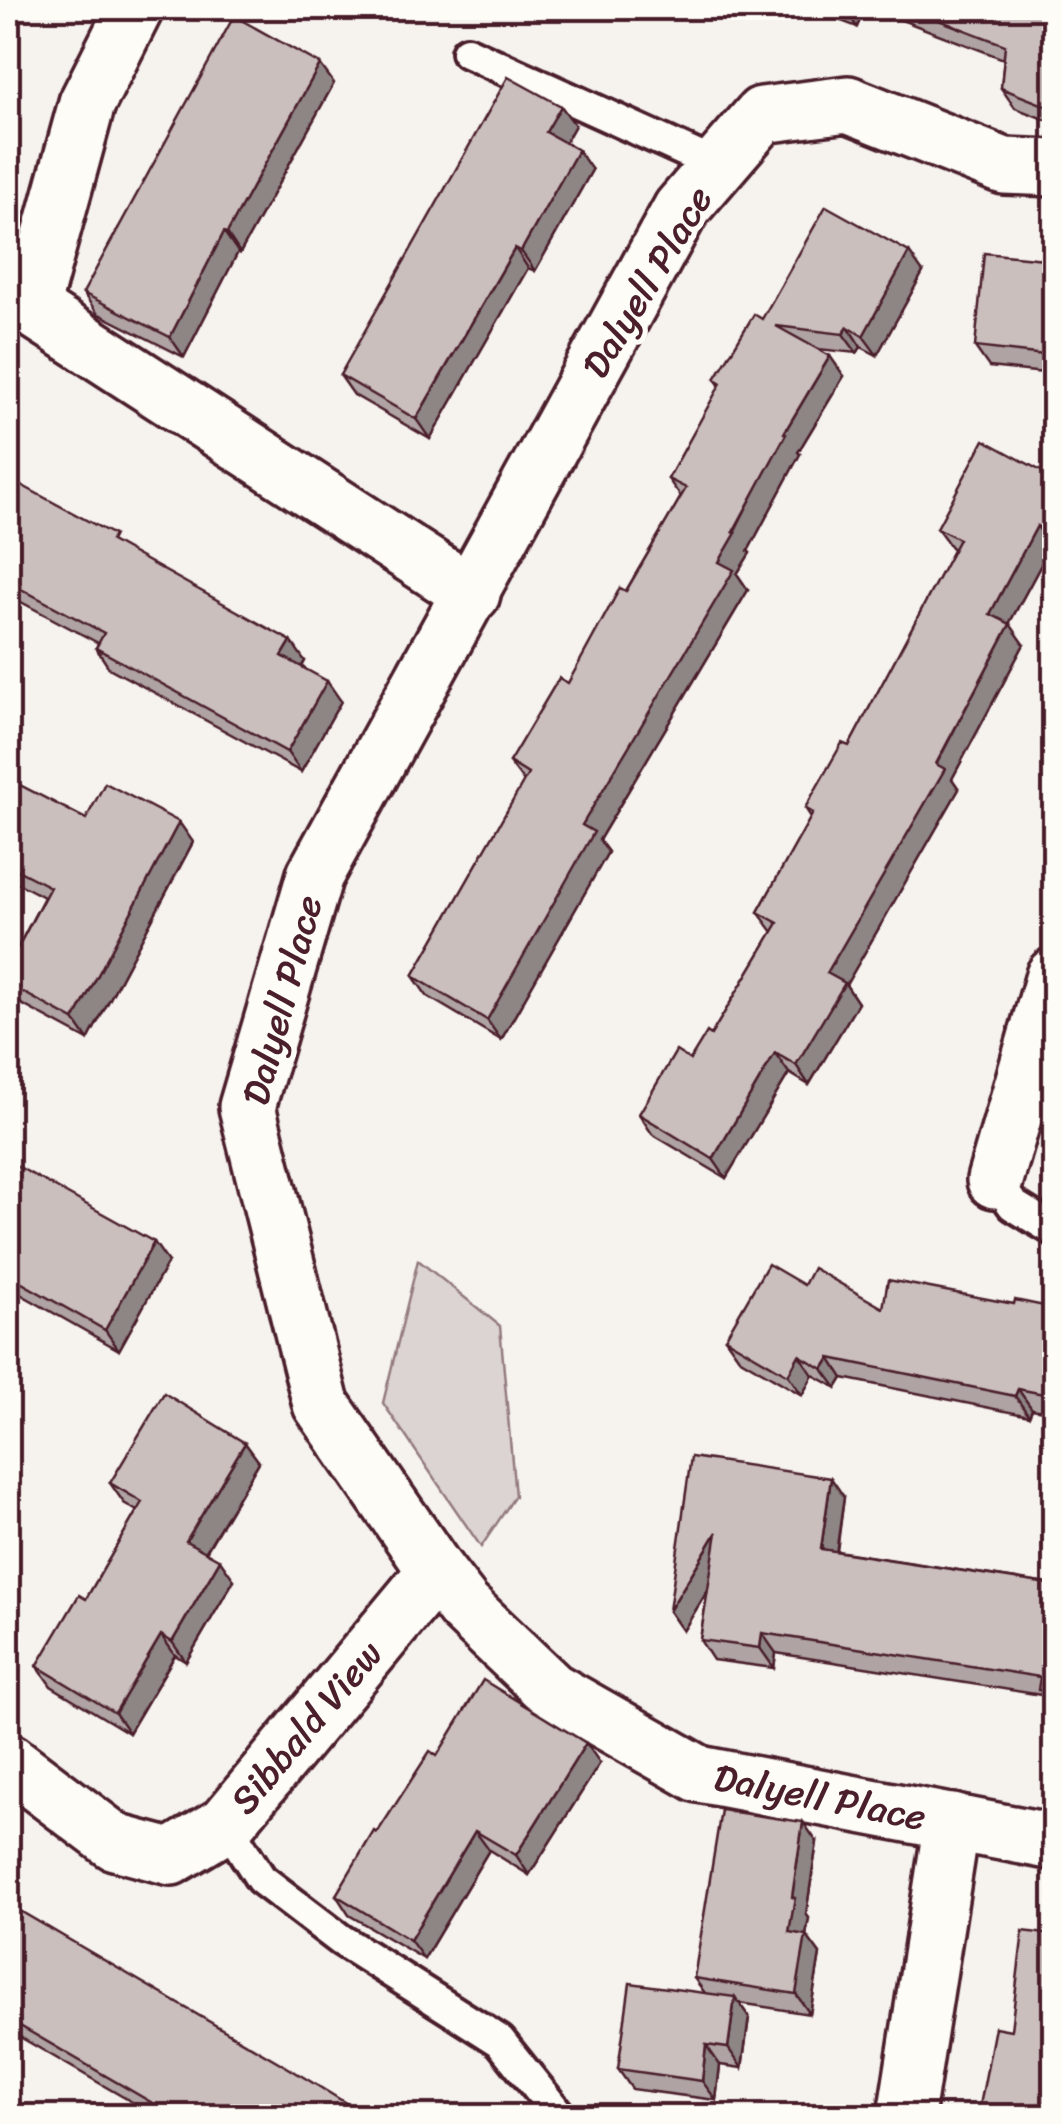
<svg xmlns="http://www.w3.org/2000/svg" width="1062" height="2124" font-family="Sriracha,sans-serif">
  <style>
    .green { fill: #dcd4d2; stroke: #937a7e; stroke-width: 2.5 }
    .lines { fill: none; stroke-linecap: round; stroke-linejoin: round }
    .lane-casing { stroke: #4a1f2b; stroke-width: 38 }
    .street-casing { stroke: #4a1f2b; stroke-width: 62 }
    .lane { stroke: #fdfcf7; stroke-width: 30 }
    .street { stroke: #fdfcf7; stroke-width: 55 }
    .wall { fill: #afa4a3; stroke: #4a1f2b; stroke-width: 2.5 }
    .shaded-wall { fill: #8e8685; stroke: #4a1f2b; stroke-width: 2.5 }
    .building { fill: #cbbfbe; stroke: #4a1f2b; stroke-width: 2.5 }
    .labels { text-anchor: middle; stroke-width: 10; stroke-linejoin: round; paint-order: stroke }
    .street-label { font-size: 38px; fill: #4a1f2b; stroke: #fdfcf7 }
  </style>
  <rect width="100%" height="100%" fill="#f6f3ef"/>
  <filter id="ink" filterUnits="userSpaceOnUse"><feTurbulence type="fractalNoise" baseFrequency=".01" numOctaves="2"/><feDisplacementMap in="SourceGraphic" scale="20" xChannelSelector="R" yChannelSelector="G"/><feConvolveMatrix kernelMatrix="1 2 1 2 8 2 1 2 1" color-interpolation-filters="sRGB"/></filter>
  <g filter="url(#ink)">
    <polygon class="green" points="418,1260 500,1326 515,1496 481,1547 383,1403"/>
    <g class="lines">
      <defs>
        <g id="lane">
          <polyline points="467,52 718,166"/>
          <polyline points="995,1180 1013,1205 1054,1230"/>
          <polyline points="226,1824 261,1879 341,1940 500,2041 560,2116"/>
        </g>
        <g id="street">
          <polyline points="1054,168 1004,166 848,104 762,115 681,209 315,875 247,1107 321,1404 436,1571 464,1607 551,1690 699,1774 1054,1842"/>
          <polyline points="8,305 31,308 472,594"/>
          <polyline points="31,308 87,103 135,8"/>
          <polyline points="995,1180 1054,976"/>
          <polyline points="8,1761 115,1842 171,1857 226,1824 436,1571"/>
          <polyline points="906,2116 952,1822"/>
        </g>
      </defs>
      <use href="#lane" class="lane-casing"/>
      <use href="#street" class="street-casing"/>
      <use href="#lane" class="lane"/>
      <use href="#street" class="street"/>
    </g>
    <g class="wall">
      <polygon points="807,8 865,8 857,27"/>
      <polygon points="870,8 1054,8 1054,123 1015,108 1001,88 1004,59"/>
      <polygon points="334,83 240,253 238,252 184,357 97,313 83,293"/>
      <polygon points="575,125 565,143 592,170 535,271 528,268 430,439 354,395 340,375"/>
      <polygon points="1054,260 1054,374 989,367 975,347"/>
      <polygon points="923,272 877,355 861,347 857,353 818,349 844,376 798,452 800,454 748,551 750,553 737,574 748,590 599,840 608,852 501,1040 427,996 413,976 524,782 509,762 568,683 626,591 681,497 668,479 720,386 715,379 762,319"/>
      <polygon points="8,478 305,661 302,667 341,701 301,772 109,668 96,648 98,643 8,595"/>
      <polygon points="1054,478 1054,548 1051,546 1009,624 1024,644 952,779 959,789 846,985 858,1003 809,1085 789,1073 726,1178 652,1134 639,1114 690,1060 711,1035 773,932 758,912 811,817 805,808 849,746 954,549 951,547 937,528"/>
      <polygon points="8,779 86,819 193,842 88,1040 14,1000 8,990 8,966 44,897 8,878"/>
      <polygon points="8,1161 168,1262 119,1350 8,1287"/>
      <polygon points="804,1285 883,1308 1014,1304 1054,1308 1054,1413 1032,1409 1029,1416 843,1378 837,1388 813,1375 802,1395 739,1358 725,1338"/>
      <polygon points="245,1443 259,1462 206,1552 234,1580 186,1662 175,1655 129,1733 51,1686 37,1666 86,1599 137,1511 124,1503 110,1483"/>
      <polygon points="844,1497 837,1551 1054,1585 1054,1710 1052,1710 1041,1695 776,1653 774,1668 713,1660 700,1640 708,1590 683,1631 669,1611"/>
      <polygon points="437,1756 600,1763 529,1875 489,1850 424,1959 349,1915 336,1895 377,1833"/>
      <polygon points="817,1842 806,1914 809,1918 806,1935 820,1954 810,2014 739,2003 749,2017 742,2068 720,2065 716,2100 632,2089 618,2069 705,1993 694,1978"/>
      <polygon points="8,1904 367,2116 156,2116 8,2030"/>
    </g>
    <g class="shaded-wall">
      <polygon points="844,8 865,8 857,27"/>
      <polygon points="320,64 334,83 240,253 227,233"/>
      <polygon points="561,106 575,125 560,152 546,132"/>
      <polygon points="578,150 592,170 535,271 521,251"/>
      <polygon points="224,232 238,252 184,357 170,337"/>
      <polygon points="515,248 528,268 430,439 416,419"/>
      <polygon points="909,252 923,272 877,355 863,336"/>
      <polygon points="848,327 861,347 857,353 843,334"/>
      <polygon points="830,356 844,376 798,452 800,454 748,551 750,553 737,574 748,590 599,840 608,852 501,1040 487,1020 582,825 719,562 784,433"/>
      <polygon points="1054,502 1054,548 1041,528"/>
      <polygon points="1037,526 1051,546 1004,633 990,614"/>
      <polygon points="1010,624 1024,644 952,779 959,789 846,985 858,1003 809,1085 796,1065 827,973"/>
      <polygon points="291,641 305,661 296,676 282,656"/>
      <polygon points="327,681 341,701 301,772 287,752"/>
      <polygon points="179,822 193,842 88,1040 74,1020"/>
      <polygon points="775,1053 789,1073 726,1178 713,1159"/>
      <polygon points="154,1242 168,1262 119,1350 105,1330"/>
      <polygon points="799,1355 813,1375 802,1395 788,1375"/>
      <polygon points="830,1358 843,1378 837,1388 823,1369"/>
      <polygon points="1018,1389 1032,1409 1029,1416 1015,1396"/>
      <polygon points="245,1443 259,1462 200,1561 186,1541"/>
      <polygon points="831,1478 844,1497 834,1568 821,1549"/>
      <polygon points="8,1489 13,1497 8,1507"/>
      <polygon points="717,1532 731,1552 683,1631 669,1611"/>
      <polygon points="220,1560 234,1580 186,1662 172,1642"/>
      <polygon points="762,1633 776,1653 774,1668 760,1648"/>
      <polygon points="161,1635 175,1655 129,1733 115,1713"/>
      <polygon points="586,1743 600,1763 529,1875 516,1855"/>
      <polygon points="803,1822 817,1842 806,1914 809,1918 806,1935 820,1954 810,2014 796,1994 789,1932 792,1897"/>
      <polygon points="475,1831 489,1850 424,1959 410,1940"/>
      <polygon points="735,1997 749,2017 742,2068 728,2048"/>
      <polygon points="706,2045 720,2065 716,2100 702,2081"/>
      <polygon points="171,2107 178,2116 172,2116 168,2112"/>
    </g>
    <g class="building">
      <polygon points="907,8 1054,8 1054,109 1001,88 1005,45"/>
      <polygon points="234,16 320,64 227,233 224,232 170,337 83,293"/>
      <polygon points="508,77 561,106 546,132 578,150 521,251 515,248 416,419 340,375"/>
      <polygon points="826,206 909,252 863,336 848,327 843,334 776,326 830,356 784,433 786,434 733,532 736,533 719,562 734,570 582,825 594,832 487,1020 413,976 528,774 509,762 559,678 568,683 620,588 626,591 686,488 668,479 721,383 715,379 754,314 762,319"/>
      <polygon points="984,253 1054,260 1054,356 975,347"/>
      <polygon points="984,440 1054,478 1054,502 1041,528 1037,526 990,614 1010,624 936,764 945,769 827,973 845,983 796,1065 775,1053 713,1159 639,1114 676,1051 690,1060 707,1032 711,1035 778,923 758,912 813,813 805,808 842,743 849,746 959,539 937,528"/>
      <polygon points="8,478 114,535 111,541 291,641 282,656 327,681 287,752 96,648 104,633 8,582"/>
      <polygon points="8,779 86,819 105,783 179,822 74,1020 8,984 8,966 50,887 8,865"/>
      <polygon points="8,1161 154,1242 105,1330 8,1275"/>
      <polygon points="768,1264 804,1285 813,1268 883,1308 888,1280 1014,1304 1015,1300 1054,1308 1054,1396 1018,1389 1015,1396 830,1358 823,1369 799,1355 788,1375 725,1338"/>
      <polygon points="164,1393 245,1443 186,1541 220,1560 172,1642 161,1635 115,1713 37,1666 79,1595 86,1599 142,1502 110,1483"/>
      <polygon points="691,1457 831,1478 821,1549 1054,1585 1054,1693 1038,1690 1040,1677 762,1633 760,1648 700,1640 717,1532 669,1611"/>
      <polygon points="483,1680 586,1743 516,1855 475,1831 410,1940 336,1895 374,1831 377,1833 430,1751 437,1756"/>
      <polygon points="721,1810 803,1822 792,1897 795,1898 789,1932 806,1935 796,1994 694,1978"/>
      <polygon points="8,1904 287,2067 367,2116 188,2116 171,2107 168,2112 8,2019"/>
      <polygon points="1023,1931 1054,1935 1054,2116 978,2116 995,2027 1011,2030"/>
      <polygon points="630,1983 735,1997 728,2048 706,2045 702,2081 618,2069"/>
    </g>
  </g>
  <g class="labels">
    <g class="street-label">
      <text transform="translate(647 282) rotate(-59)" y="13">Dalyell Place</text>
      <text transform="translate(282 1000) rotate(-75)" y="13">Dalyell Place</text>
      <text transform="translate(306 1727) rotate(-50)" y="13">Sibbald View</text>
      <text transform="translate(820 1797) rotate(11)" y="13">Dalyell Place</text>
    </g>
  </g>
  <rect width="1062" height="2124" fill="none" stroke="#fdfcf7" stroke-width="40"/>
  <rect x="20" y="20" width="1022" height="2084" fill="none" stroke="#4a1f2b" stroke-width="4" filter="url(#ink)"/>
</svg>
